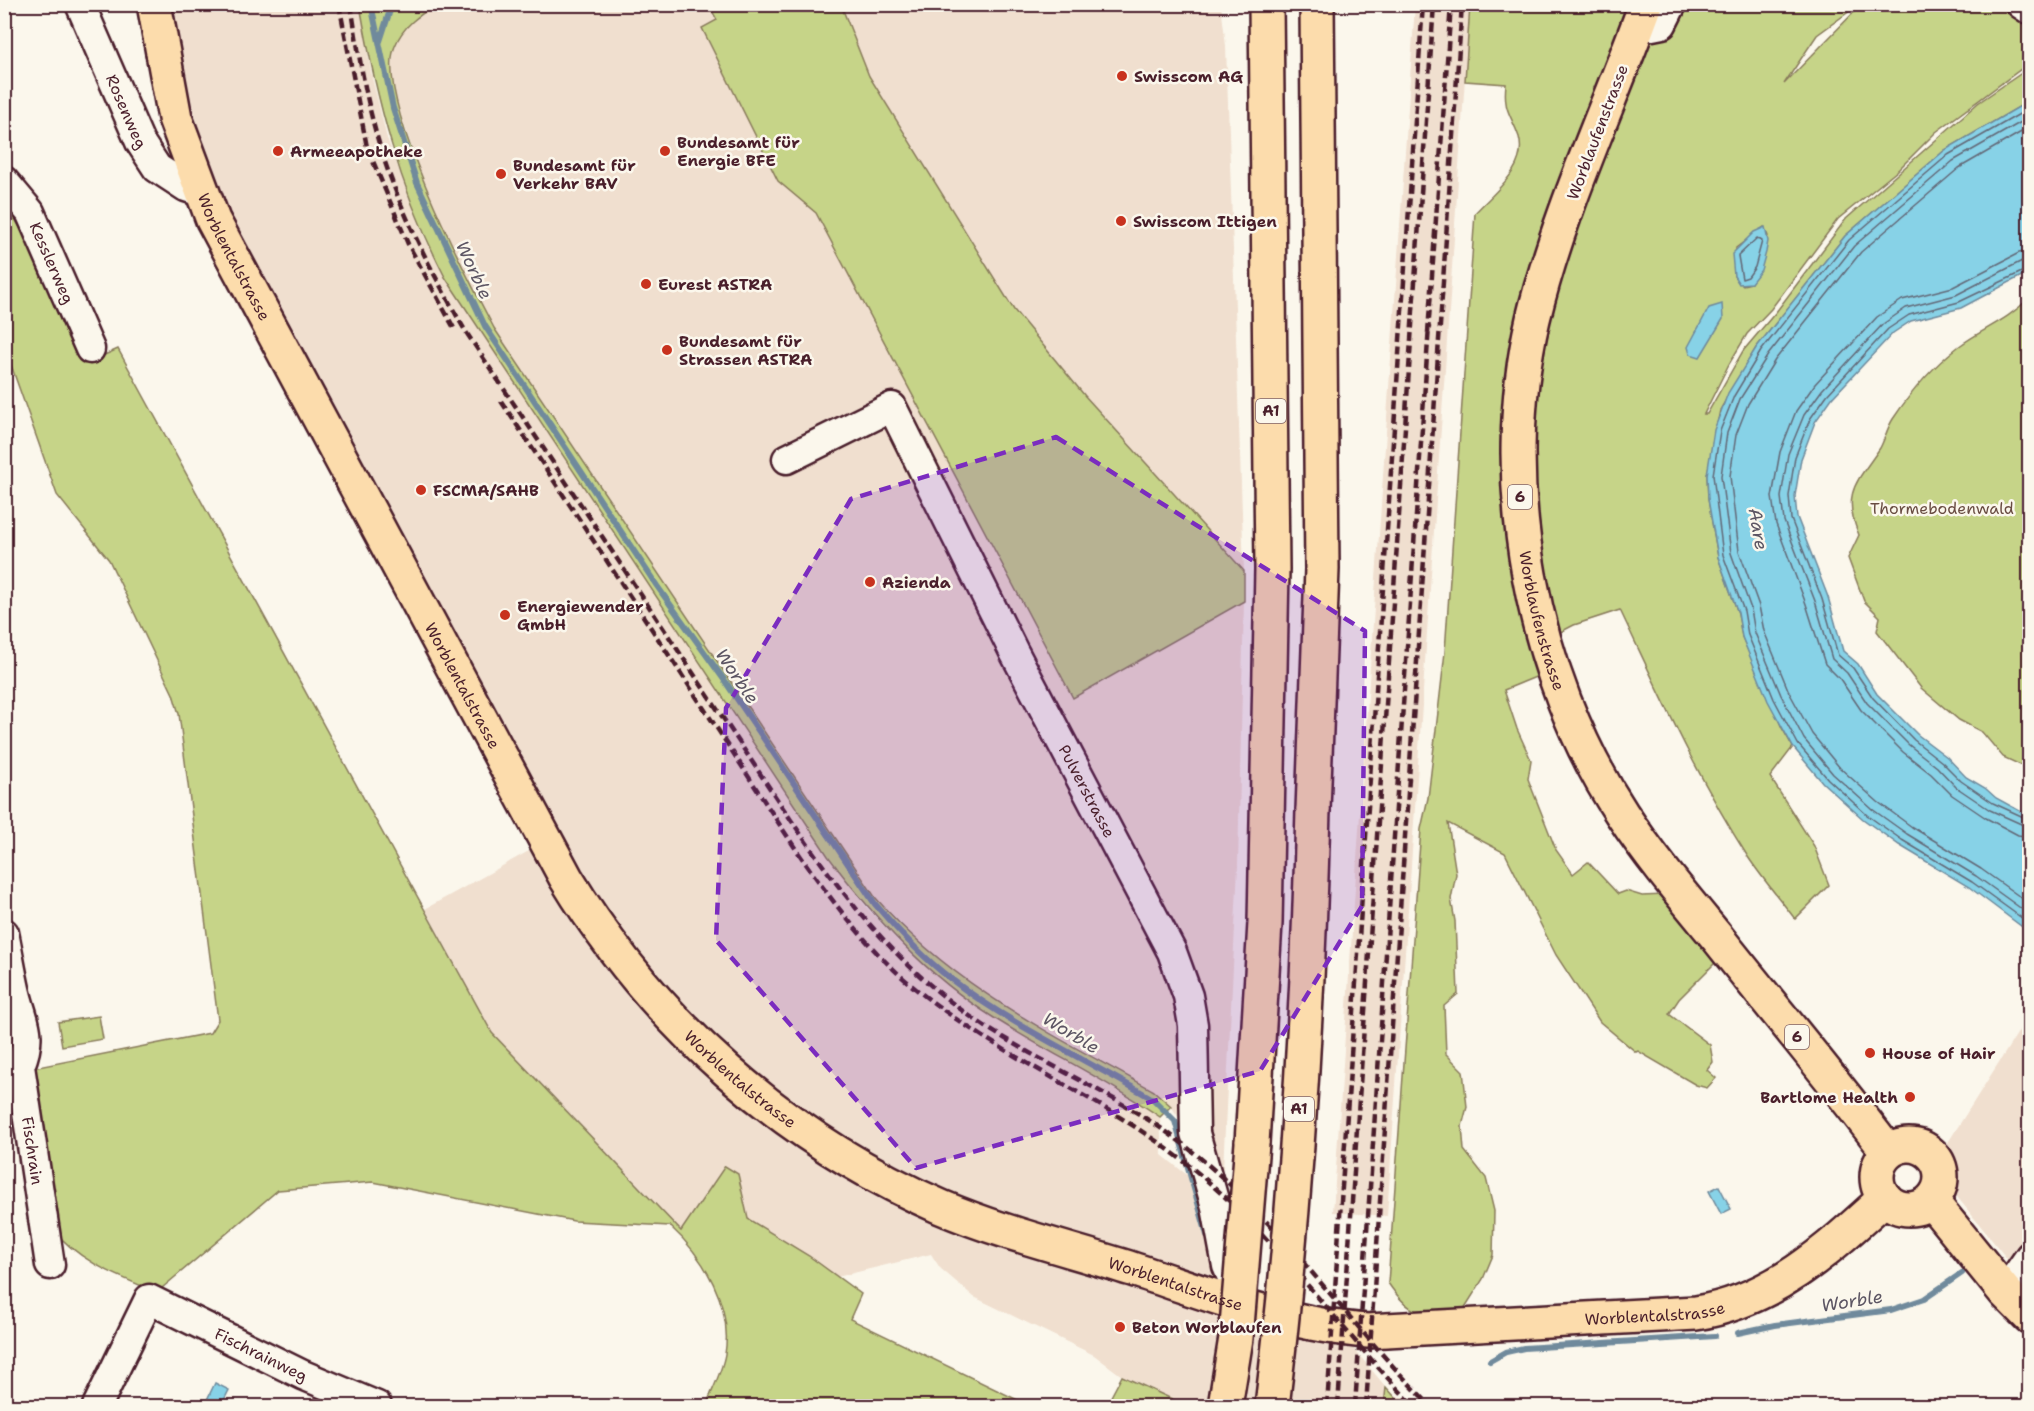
<svg xmlns="http://www.w3.org/2000/svg" width="2034" height="1411" font-family="'Shantell Sans',sans-serif">
  <style>
    .built { fill: #f0dfcf }
    .green { fill: #c6d488; stroke: #887a5a; stroke-width: 1.5; fill-rule: evenodd }
    .water { fill: #87d2e7; stroke: #6f8a9c; stroke-width: 1.5 }
    .lines { fill: none; stroke-linecap: round; stroke-linejoin: round }
    .shore { stroke: #626776; stroke-width: 1.5 }
    .stream { stroke: #6f8a9c; stroke-width: 6 }
    .minor-casing { stroke: #4a1f2b; stroke-width: 33 }
    .major-casing { stroke: #4a1f2b; stroke-width: 38 }
    .highway-casing { stroke: #4a1f2b; stroke-width: 38 }
    .minor { stroke: #fbf7ec; stroke-width: 28 }
    .major { stroke: #fcdcac; stroke-width: 33 }
    .highway { stroke: #fcdcac; stroke-width: 33 }
    .rail { stroke: #4a1f2b; stroke-width: 4.5; stroke-dasharray: 9 4.5; stroke-linecap: butt }
    .highway-bridge-casing { stroke: #4a1f2b; stroke-width: 38; stroke-linecap: butt }
    .highway-bridge { stroke: #fcdcac; stroke-width: 33 }
    .marked { fill: #7b2cbf; fill-opacity: 0.2; stroke: #7b2cbf; stroke-width: 4.5; stroke-dasharray: 12 8; stroke-linejoin: round }
    .poi-dot { fill: #c8321e; stroke: #fbf7ec; stroke-width: 2 }
    .labels { text-anchor: middle; stroke-width: 5; stroke-linejoin: round; paint-order: stroke }
    .shield { fill: #fbf7ec; stroke: #7f6065; stroke-width: 1.5 }
    .shield-label { font-size: 15px; font-weight: bold; fill: #4a1f2b }
    .poi-label { font-size: 16px; font-weight: bold; fill: #4a1f2b; stroke: #fbf7ec; text-anchor: start }
    .street-label { font-size: 16px; fill: #4a1f2b; stroke: #fbf7ec }
    .park-label { font-size: 16px; fill: #694c42; stroke: #fbf7ec }
    .water-label { font-size: 18px; font-style: italic; fill: #5c5563; stroke: #fbf7ec }
  </style>
  <rect width="100%" height="100%" fill="#fbf7ec"/>
  <filter id="ink" filterUnits="userSpaceOnUse"><feTurbulence type="fractalNoise" baseFrequency=".0167" numOctaves="2"/><feDisplacementMap in="SourceGraphic" scale="12" xChannelSelector="R" yChannelSelector="G"/><feConvolveMatrix kernelMatrix="1 2 1 2 8 2 1 2 1" color-interpolation-filters="sRGB"/></filter>
  <g filter="url(#ink)">
    <g class="built">
      <polygon points="170,5 360,5 372,77 387,138 424,236 445,277 828,856 867,908 898,941 941,980 994,1018 1122,1091 1160,1117 1162,1155 1221,1202 1244,1305 1337,1329 1386,1387 1385,1406 1187,1406 1122,1376 1094,1355 974,1297 940,1268 931,1254 837,1277 809,1256 748,1219 738,1174 725,1166 681,1231 492,1033 425,909 554,837 266,293 215,183 185,83"/>
      <polygon points="436,5 709,5 718,20 702,29 778,181 816,213 1073,698 1244,601 1238,866 1223,1169 1195,1142 1171,1106 1154,1091 980,992 941,963 875,897 778,756 494,328 458,260 423,180 397,103 391,76 394,48 405,27"/>
      <polygon points="841,5 1221,5 1226,46 1244,571 1085,396 1014,310 869,76"/>
      <polygon points="1415,5 1470,5 1387,1216 1333,1212"/>
      <polygon points="2029,1015 2030,1252 2012,1265 1954,1193 1958,1172 1947,1144"/>
      <polygon points="1393,1396 1437,1402 1443,1406 1403,1406"/>
    </g>
    <g class="green">
      <path d="M2019 4 2029 11V63L1936 132 1897 171 1838 219 1771 309 1747 334 1729 364 1704 414H1707L1743 351 1776 312 1846 219 1978 103 2029 68V101L1945 150 1845 236 1756 348 1720 410 1707 475 1708 499 1718 557 1738 613 1742 637 1782 728 1793 747 1770 777 1814 846 1829 885 1795 919C1779 898 1762 878 1748 857 1698 779 1660 694 1620 610L1574 625 1545 640 1524 384 1647 5H1858L1817 35 1784 84 1861 5ZM1764 227 1768 236 1751 283 1743 285 1734 276 1736 248Z"/>
      <path d="M360 5H436C419 15 403 26 395 46 373 97 467 277 494 328L875 897C953 987 1052 1034 1154 1091L1171 1106 1160 1117C1107 1080 1049 1053 994 1018 927 976 875 919 828 856L445 277C399 188 377 103 360 5Z"/>
      <polygon points="709,5 841,5 869,76 1014,310 1085,396 1244,571 1244,601 1073,698 816,213 778,181 702,28 717,20"/>
      <path d="M1470 5H1635L1523 321 1543 674 1504 690 1517 729 1531 760 1528 779 1556 850 1573 874 1588 862 1618 894 1626 891 1642 896 1665 895 1717 961 1679 999 1669 1014 1710 1045 1713 1062 1707 1070 1716 1078 1707 1088 1696 1085 1638 1051 1636 1052 1600 1022 1556 955 1505 853 1448 823 1456 874 1451 899 1455 921 1458 994 1444 1006 1446 1054 1463 1071 1467 1107 1462 1126 1464 1150 1486 1178 1494 1211 1493 1255 1483 1279 1464 1309C1423 1314 1414 1321 1388 1283L1421 829 1428 798 1445 652 1475 213C1494 192 1528 168 1519 137 1511 114 1503 111 1506 84L1465 81Z"/>
      <path d="M4 200 37 257 84 364 118 349 492 1033 681 1231 725 1166 738 1174 748 1219 809 1256 861 1294 850 1319 1030 1406H706C712 1390 722 1372 725 1354 733 1306 704 1257 670 1226L574 1221 373 1182 278 1190 149 1299V1289C110 1273 76 1259 50 1226L33 1068 210 1033 218 1020 179 714 173 694 109 560 57 495 5 348Z"/>
      <path d="M2029 298V769L2003 757 1982 732 1959 720 1921 688 1877 631 1880 617 1864 601 1848 558 1859 535C1841 493 1857 482 1880 448 1885 439 1887 428 1893 419 1911 392 1932 367 1958 347 1983 328 2006 322 2029 298Z"/>
      <polygon points="99,1016 103,1039 62,1046 58,1022"/>
      <polygon points="1122,1376 1187,1406 1106,1406"/>
      <polygon points="1386,1387 1403,1406 1384,1406"/>
    </g>
    <g class="water">
      <polygon points="2029,101 2029,272 1961,308 1911,321 1893,333 1832,398 1815,422 1801,459 1795,496 1797,517 1828,597 1843,651 1858,664 1877,694 1918,735 1947,757 1966,777 1985,788 1996,798 2029,816 2029,932 1969,887 1899,845 1863,819 1823,783 1793,747 1768,701 1742,637 1738,613 1718,557 1708,499 1707,475 1714,430 1728,393 1756,348 1845,236 1945,150"/>
      <polygon points="1765,227 1768,241 1766,252 1761,270 1751,283 1739,284 1734,276 1732,254 1754,232"/>
      <polygon points="1722,304 1723,319 1700,357 1690,354 1688,347 1709,308"/>
      <polygon points="1719,1186 1731,1209 1721,1214 1709,1191"/>
      <polygon points="215,1383 229,1390 221,1406 204,1406"/>
    </g>
    <g class="lines">
      <g class="shore">
        <polyline points="2030,108 1948,155 1849,240 1761,351 1734,396 1720,431 1713,475 1723,555 1744,611 1748,635 1774,699 1798,744 1828,779 1867,815 1902,840 1972,882 2030,924"/>
        <polyline points="2030,117 1953,161 1854,246 1768,355 1740,399 1727,433 1721,476 1731,553 1751,609 1755,633 1781,695 1804,739 1833,774 1872,809 1907,834 1976,876 2030,915"/>
        <polyline points="2030,127 1959,168 1861,252 1775,360 1748,404 1736,435 1730,476 1739,551 1759,606 1764,631 1789,692 1812,734 1840,768 1878,802 1912,827 1981,869 2030,904"/>
        <polygon points="1757,238 1762,241 1755,267 1748,277 1742,279 1738,256"/>
        <polyline points="2030,251 2019,253 1953,287 1902,300 1877,317 1815,384 1796,411 1780,452 1772,497 1776,524 1806,604 1825,664 1840,679 1861,710 1903,752 1931,774 1952,795 1986,818 2018,835 2030,837"/>
        <polyline points="2030,260 2022,261 1956,295 1906,308 1883,324 1822,390 1804,415 1788,454 1781,497 1784,521 1815,601 1832,659 1847,673 1867,703 1909,745 1937,767 1956,787 1990,810 2030,828"/>
        <polyline points="2030,268 1959,302 1909,315 1888,329 1827,395 1810,419 1795,457 1789,496 1791,519 1822,599 1838,655 1853,668 1873,698 1914,740 1942,762 1961,781 1993,803 2030,820"/>
      </g>
      <g class="stream">
        <path d="M371 4 393 108 417 183 485 326 657 586 725 681 875 904C898 931 922 957 951 979 1010 1025 1087 1060 1153 1099L1175 1121 1207 1235"/>
        <polyline points="380,41 392,4"/>
        <polyline points="1738,1333 1775,1325 1891,1310 1924,1299 1962,1273"/>
        <polyline points="1490,1361 1506,1352 1524,1348 1715,1336"/>
      </g>
      <defs>
        <g id="minor">
          <path id="s1" d="M80 4 140 142 157 168 186 187 201 192"/>
          <polyline points="2021,4 2030,10"/>
          <polyline points="1640,21 1652,26 1662,24 1672,4"/>
          <path id="s2" d="M4 181 30 212 90 349"/>
          <path id="s3" d="M787 459 892 407 1014 652 1172 952 1188 996 1193 1025 1195 1133 1216 1207 1227 1266 1240 1296"/>
          <path id="s4" d="M4 933C8 952 11 971 15 989 22 1021 34 1032 20 1066L50 1265"/>
          <polyline points="2005,1292 2030,1256"/>
          <path id="s5" d="M97 1406 149 1299 303 1375 377 1406"/>
        </g>
        <g id="major">
          <path id="s6" d="M154 4 175 118 213 220 566 878C654 1023 785 1139 941 1207 1002 1233 1069 1249 1132 1269 1209 1294 1287 1325 1368 1331L1696 1313C1773 1301 1829 1249 1885 1198"/>
          <path id="s7" d="M1646 4C1608 109 1559 211 1533 319 1495 480 1531 676 1622 814 1650 857 1683 896 1716 936 1773 1008 1833 1079 1888 1152"/>
          <circle cx="1909" cy="1177" r="32"/>
          <polyline points="1931,1201 2005,1292 2030,1317"/>
        </g>
        <g id="highway">
          <polyline points="1313,810 1322,569 1317,4"/>
          <polyline points="1252,1143 1265,923 1272,569 1266,4"/>
        </g>
      </defs>
      <use href="#minor" class="minor-casing"/>
      <use href="#major" class="major-casing"/>
      <use href="#highway" class="highway-casing"/>
      <use href="#minor" class="minor"/>
      <use href="#major" class="major"/>
      <use href="#highway" class="highway"/>
      <g class="rail">
        <polyline points="339,4 367,147 408,244 455,330"/>
        <path d="M351 4C358 50 365 96 378 140 398 208 431 271 466 332L791 820C846 901 903 973 986 1027 1052 1069 1126 1099 1188 1148 1281 1222 1347 1323 1431 1406"/>
        <polyline points="1428,333 1451,4"/>
        <path d="M501 401C576 514 651 628 726 742 775 816 821 896 884 960 970 1046 1087 1086 1182 1160 1271 1229 1336 1326 1414 1406"/>
        <polyline points="1327,1406 1423,4"/>
        <polyline points="1338,1406 1434,4"/>
        <polyline points="1355,1406 1429,326"/>
        <polyline points="1366,1406 1462,4"/>
      </g>
      <defs>
        <g id="highway-bridge">
          <polyline points="1226,1400 1236,1338 1252,1143"/>
          <path d="M1272 1406C1296 1209 1308 1009 1313 810"/>
        </g>
      </defs>
      <use href="#highway-bridge" class="highway-bridge-casing"/>
      <use href="#highway-bridge" class="highway-bridge"/>
    </g>
  </g>
  <path class="marked" d="M1056 437 1365 631 1362 906 1260 1071 916 1168 716 940 726 708 851 499Z"/>
  <g class="poi-dot">
    <circle cx="1122" cy="76" r="6"/>
    <circle cx="278" cy="151" r="6"/>
    <circle cx="665" cy="151" r="6"/>
    <circle cx="501" cy="174" r="6"/>
    <circle cx="1121" cy="221" r="6"/>
    <circle cx="646" cy="284" r="6"/>
    <circle cx="667" cy="350" r="6"/>
    <circle cx="421" cy="490" r="6"/>
    <circle cx="870" cy="582" r="6"/>
    <circle cx="505" cy="615" r="6"/>
    <circle cx="1870" cy="1053" r="6"/>
    <circle cx="1910" cy="1097" r="6"/>
    <circle cx="1120" cy="1327" r="6"/>
  </g>
  <g class="labels">
    <g class="shield">
      <rect x="1256" y="399" width="30" height="24" rx="4.5"/>
      <rect x="1508" y="485" width="24" height="24" rx="4.5"/>
      <rect x="1785" y="1025" width="24" height="24" rx="4.5"/>
      <rect x="1284" y="1097" width="30" height="24" rx="4.5"/>
    </g>
    <g class="shield-label">
      <text x="1271" y="416">A1</text>
      <text x="1520" y="502">6</text>
      <text x="1797" y="1042">6</text>
      <text x="1299" y="1114">A1</text>
    </g>
    <g class="poi-label">
      <text x="1134" y="82">Swisscom AG</text>
      <text x="677" y="148">Bundesamt für<tspan x="677" dy="18">Energie BFE</tspan></text>
      <text x="290" y="157">Armeeapotheke</text>
      <text x="513" y="171">Bundesamt für<tspan x="513" dy="18">Verkehr BAV</tspan></text>
      <text x="1133" y="227">Swisscom Ittigen</text>
      <text x="658" y="290">Eurest ASTRA</text>
      <text x="679" y="347">Bundesamt für<tspan x="679" dy="18">Strassen ASTRA</tspan></text>
      <text x="433" y="496">FSCMA/SAHB</text>
      <text x="882" y="588">Azienda</text>
      <text x="517" y="612">Energiewender<tspan x="517" dy="18">GmbH</tspan></text>
      <text x="1882" y="1059">House of Hair</text>
      <text x="1898" y="1103" text-anchor="end">Bartlome Health</text>
      <text x="1132" y="1333">Beton Worblaufen</text>
    </g>
    <g class="street-label">
      <text dy="6" stroke="none"><textPath href="#s1" startOffset="117">Rosenweg</textPath></text>
      <text transform="translate(1597 132) rotate(-69)" y="6">Worblaufenstrasse</text>
      <text dy="6" stroke="none"><textPath href="#s6" startOffset="267">Worblentalstrasse</textPath></text>
      <text dy="6" stroke="none"><textPath href="#s2" startOffset="96">Kesslerweg</textPath></text>
      <text dy="6" stroke="none"><textPath href="#s7" startOffset="640">Worblaufenstrasse</textPath></text>
      <text dy="6" stroke="none"><textPath href="#s6" startOffset="753">Worblentalstrasse</textPath></text>
      <text dy="6" stroke="none"><textPath href="#s3" startOffset="548">Pulverstrasse</textPath></text>
      <text dy="6" stroke="none"><textPath href="#s6" startOffset="1239">Worblentalstrasse</textPath></text>
      <text dy="6" stroke="none"><textPath href="#s4" startOffset="222">Fischrain</textPath></text>
      <text dy="6" stroke="none"><textPath href="#s6" startOffset="1725">Worblentalstrasse</textPath></text>
      <text dy="6" stroke="none"><textPath href="#s6" startOffset="2211">Worblentalstrasse</textPath></text>
      <text dy="6" stroke="none"><textPath href="#s5" startOffset="244">Fischrainweg</textPath></text>
    </g>
    <g class="park-label">
      <text x="1942" y="514">Thormebodenwald</text>
    </g>
    <g class="water-label">
      <text transform="translate(474 270) rotate(65)" y="6">Worble</text>
      <text transform="translate(1758 529) rotate(80)" y="6">Aare</text>
      <text transform="translate(737 676) rotate(56)" y="6">Worble</text>
      <text transform="translate(1071 1033) rotate(31)" y="6">Worble</text>
      <text transform="translate(1852 1301) rotate(-9)" y="6">Worble</text>
    </g>
  </g>
  <rect width="2034" height="1411" fill="none" stroke="#fbf7ec" stroke-width="24"/>
  <rect x="12" y="12" width="2010" height="1387" fill="none" stroke="#4a1f2b" stroke-width="2" filter="url(#ink)"/>
</svg>
